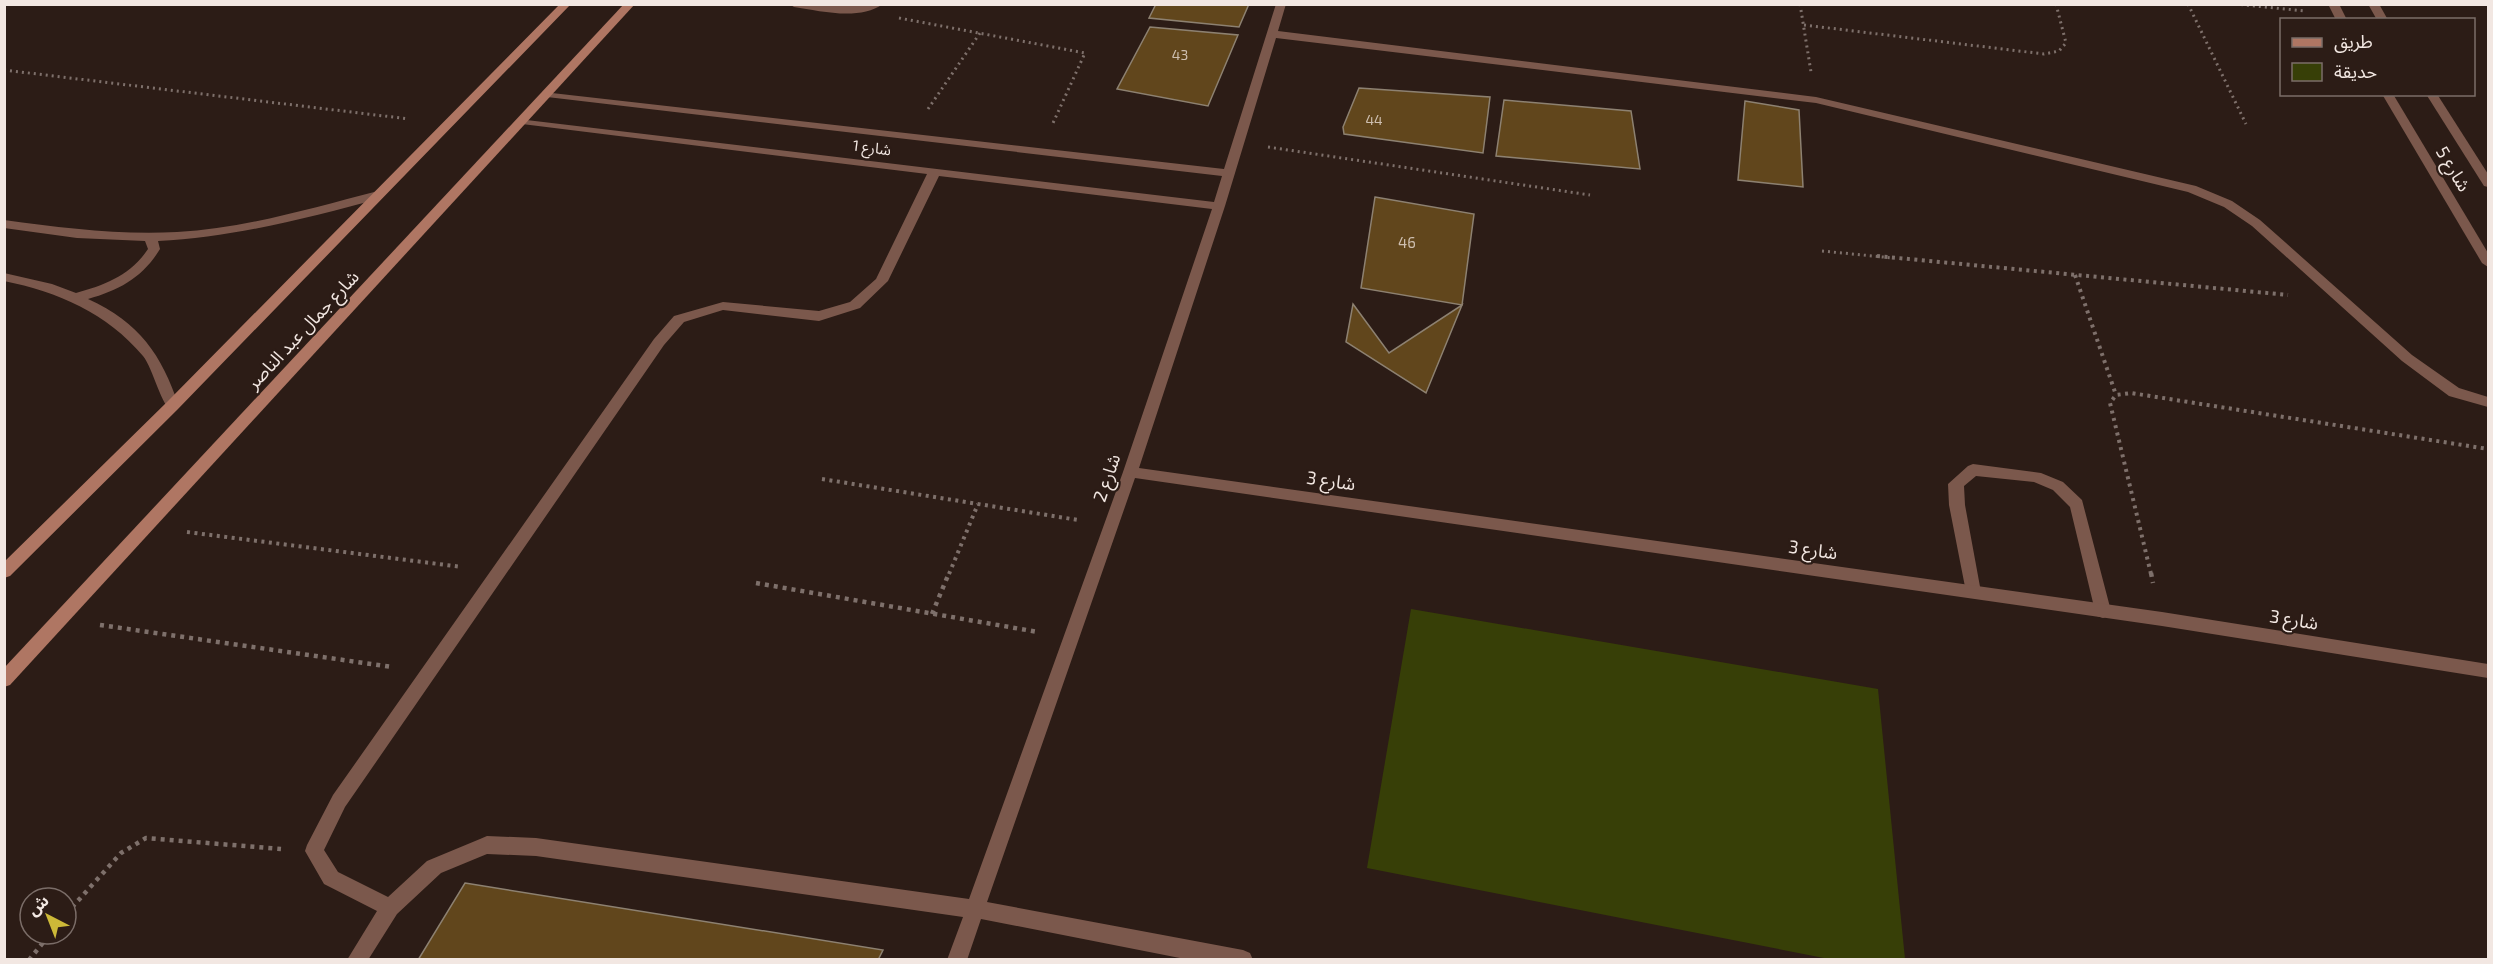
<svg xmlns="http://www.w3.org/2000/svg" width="2493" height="964" font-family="'Exo 2','Noto Sans Arabic',sans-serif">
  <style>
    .green { fill: #373f07 }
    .building { fill: #61461c; stroke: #8d8171; stroke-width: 1.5 }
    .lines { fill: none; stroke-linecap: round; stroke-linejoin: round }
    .path-far2 { stroke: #7e706b; stroke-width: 3; stroke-dasharray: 2 4; stroke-linecap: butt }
    .path-far1 { stroke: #7e706b; stroke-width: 4; stroke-dasharray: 3 4.5; stroke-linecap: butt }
    .path { stroke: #7e706b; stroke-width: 4.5; stroke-dasharray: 4 5; stroke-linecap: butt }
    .lane { fill: #7b584c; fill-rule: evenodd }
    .street { fill: #7b584c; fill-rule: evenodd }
    .secondary { fill: #af7663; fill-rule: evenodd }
    .labels { text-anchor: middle; stroke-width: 4.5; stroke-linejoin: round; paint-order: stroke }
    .far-number-label { font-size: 14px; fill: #cebfb0 }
    .far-street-label { font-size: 15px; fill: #f2e7e2; stroke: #2c1c16 }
    .number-label { font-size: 15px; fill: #cebfb0 }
    .street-label { font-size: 18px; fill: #f2e7e2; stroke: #2c1c16 }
  </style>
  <rect width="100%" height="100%" fill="#2c1c16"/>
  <polygon class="green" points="1411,609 1878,689 1905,959 1829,959 1367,868"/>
  <g class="building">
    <polygon points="1156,4 1249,4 1239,27 1149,18"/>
    <polygon points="1150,27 1238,35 1208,106 1117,89"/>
    <polygon points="1359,88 1490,97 1483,153 1344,134 1343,127"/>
    <polygon points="1504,100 1631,111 1640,169 1496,156"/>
    <polygon points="1745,101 1799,110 1803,187 1738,180"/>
    <polygon points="1375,197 1474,214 1462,305 1361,288"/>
    <polygon points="1353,304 1389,353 1462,305 1426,393 1346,342"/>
    <polygon points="465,883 883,950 878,960 418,960"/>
  </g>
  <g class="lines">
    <g class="path-far2">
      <polyline points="1800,4 1811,72"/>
      <polyline points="2188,4 2246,124"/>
      <polyline points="2235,4 2305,11"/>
      <polyline points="899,18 1085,53 1053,123"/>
      <polyline points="1804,25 2044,54 2059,51 2066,43 2056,4"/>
      <polyline points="4,70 409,119"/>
      <polyline points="928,109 980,33"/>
      <polyline points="1268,147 1590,195"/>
      <polyline points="1822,251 1893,258"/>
    </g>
    <g class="path-far1">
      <polyline points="1877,256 2288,295"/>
      <polyline points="2075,275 2116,395"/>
      <polyline points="822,479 1078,520"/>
      <polyline points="187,532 462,567"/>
      <polyline points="949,574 978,504"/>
      <polyline points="2151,574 2110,403 2116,395 2131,393 2488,449"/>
    </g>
    <g class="path">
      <polyline points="2151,573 2153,583"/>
      <polyline points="756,583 1038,632"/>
      <polyline points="932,614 949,573"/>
      <polyline points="100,625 392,667"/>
      <polyline points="66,914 121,853 146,838 281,849"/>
      <polyline points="29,960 50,934"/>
    </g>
    <polygon class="lane" points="1973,464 2041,473 2063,482 2082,500 2111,611 2109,616 2103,618 2097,616 2095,611 2070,507 2053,490 2034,482 1976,476 1964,486 1965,505 1981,592 1979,597 1973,598 1967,597 1949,505 1948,484 1968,466"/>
    <g class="street">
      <path d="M789 4 847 6 883 4C859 21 821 11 794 7Z"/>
      <path d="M1276 4H1286L1278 31 1816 97 2196 186 2232 201 2260 220 2412 355 2459 388 2488 397V407L2449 396 2402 361 2252 226 2224 207 2188 192 1816 103 1276 38 1225 206 1139 468 2162 612 2488 664V678L2162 626 1135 478 987 902 1243 950 1250 953 1253 960H1190L981 919 967 960H947L963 917 536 856 487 854 441 873 397 914 368 960H347L377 911 324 884 305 851 307 845 333 795 654 339 674 316 723 302 819 311 850 302 876 279 927 174 522 124 516 121 518 119 1214 202 1222 176 547 97 541 94 543 92 1224 169ZM939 176 1212 209 1123 472 969 899 536 838 487 836 480 839 427 861 388 897 338 872 324 850 345 807 664 345 684 322 723 310 819 321 860 308 888 281Z"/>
      <polygon points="2328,4 2339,4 2347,20 2336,20"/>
      <polygon points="2368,4 2379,4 2388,20 2377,20"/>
      <polygon points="2382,94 2393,94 2488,253 2488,267 2482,263"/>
      <polygon points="2426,94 2437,94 2488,174 2488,187 2484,186"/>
      <path d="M378 191 384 195 382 198C308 218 235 237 158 241L160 249C143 277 120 290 88 299 140 323 161 354 179 406L172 411C162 408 153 368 143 356 107 313 58 292 4 281V273L52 284 76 293C105 285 131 275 148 249L145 241 77 238 4 228V220C62 228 119 235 177 232 246 228 312 208 378 191Z"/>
    </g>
    <g class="secondary">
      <polygon points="560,4 571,4 177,410 10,576 4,578 4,562 167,402"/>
      <polygon points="624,4 635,4 10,685 4,687 4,668"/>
    </g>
  </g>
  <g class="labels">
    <g class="far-number-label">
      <text x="1180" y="60">43</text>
      <text x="1374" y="125">44</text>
    </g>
    <g class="far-street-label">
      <text transform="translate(872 148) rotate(7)" y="5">شارع 1</text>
    </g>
    <g class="number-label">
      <text x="1407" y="248">46</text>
    </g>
    <g class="street-label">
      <text transform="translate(2453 169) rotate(59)" y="6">شارع 5</text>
      <text transform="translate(303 330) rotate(-47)" y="6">شارع جمال عبد الناصر</text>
      <text transform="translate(1107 478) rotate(-71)" y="6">شارع 2</text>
      <text transform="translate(1331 481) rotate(8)" y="6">شارع 3</text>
      <text transform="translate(1813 550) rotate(8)" y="6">شارع 3</text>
      <text transform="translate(2294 620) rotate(9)" y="6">شارع 3</text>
    </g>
  </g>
  <rect width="2493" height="964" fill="none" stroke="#f2e7e2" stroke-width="12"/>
  <rect x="2280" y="18" width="195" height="78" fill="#2c1c16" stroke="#7b6d68" stroke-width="1.5"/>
  <rect x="2292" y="38" width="30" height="9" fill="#af7663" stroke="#7b6d68" stroke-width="1.5"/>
  <text x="2334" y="48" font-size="18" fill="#f2e7e2">طريق</text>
  <rect x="2292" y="63" width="30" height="18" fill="#373f07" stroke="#7b6d68" stroke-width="1.5"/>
  <text x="2334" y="78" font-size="18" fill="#f2e7e2">حديقة</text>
  <g transform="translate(48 916) rotate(318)"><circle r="28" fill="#2c1c16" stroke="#7b6d68" stroke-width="1.5"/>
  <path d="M0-4.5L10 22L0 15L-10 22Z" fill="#cdb938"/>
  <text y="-9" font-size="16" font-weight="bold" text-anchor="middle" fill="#f2e7e2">ش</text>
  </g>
</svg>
